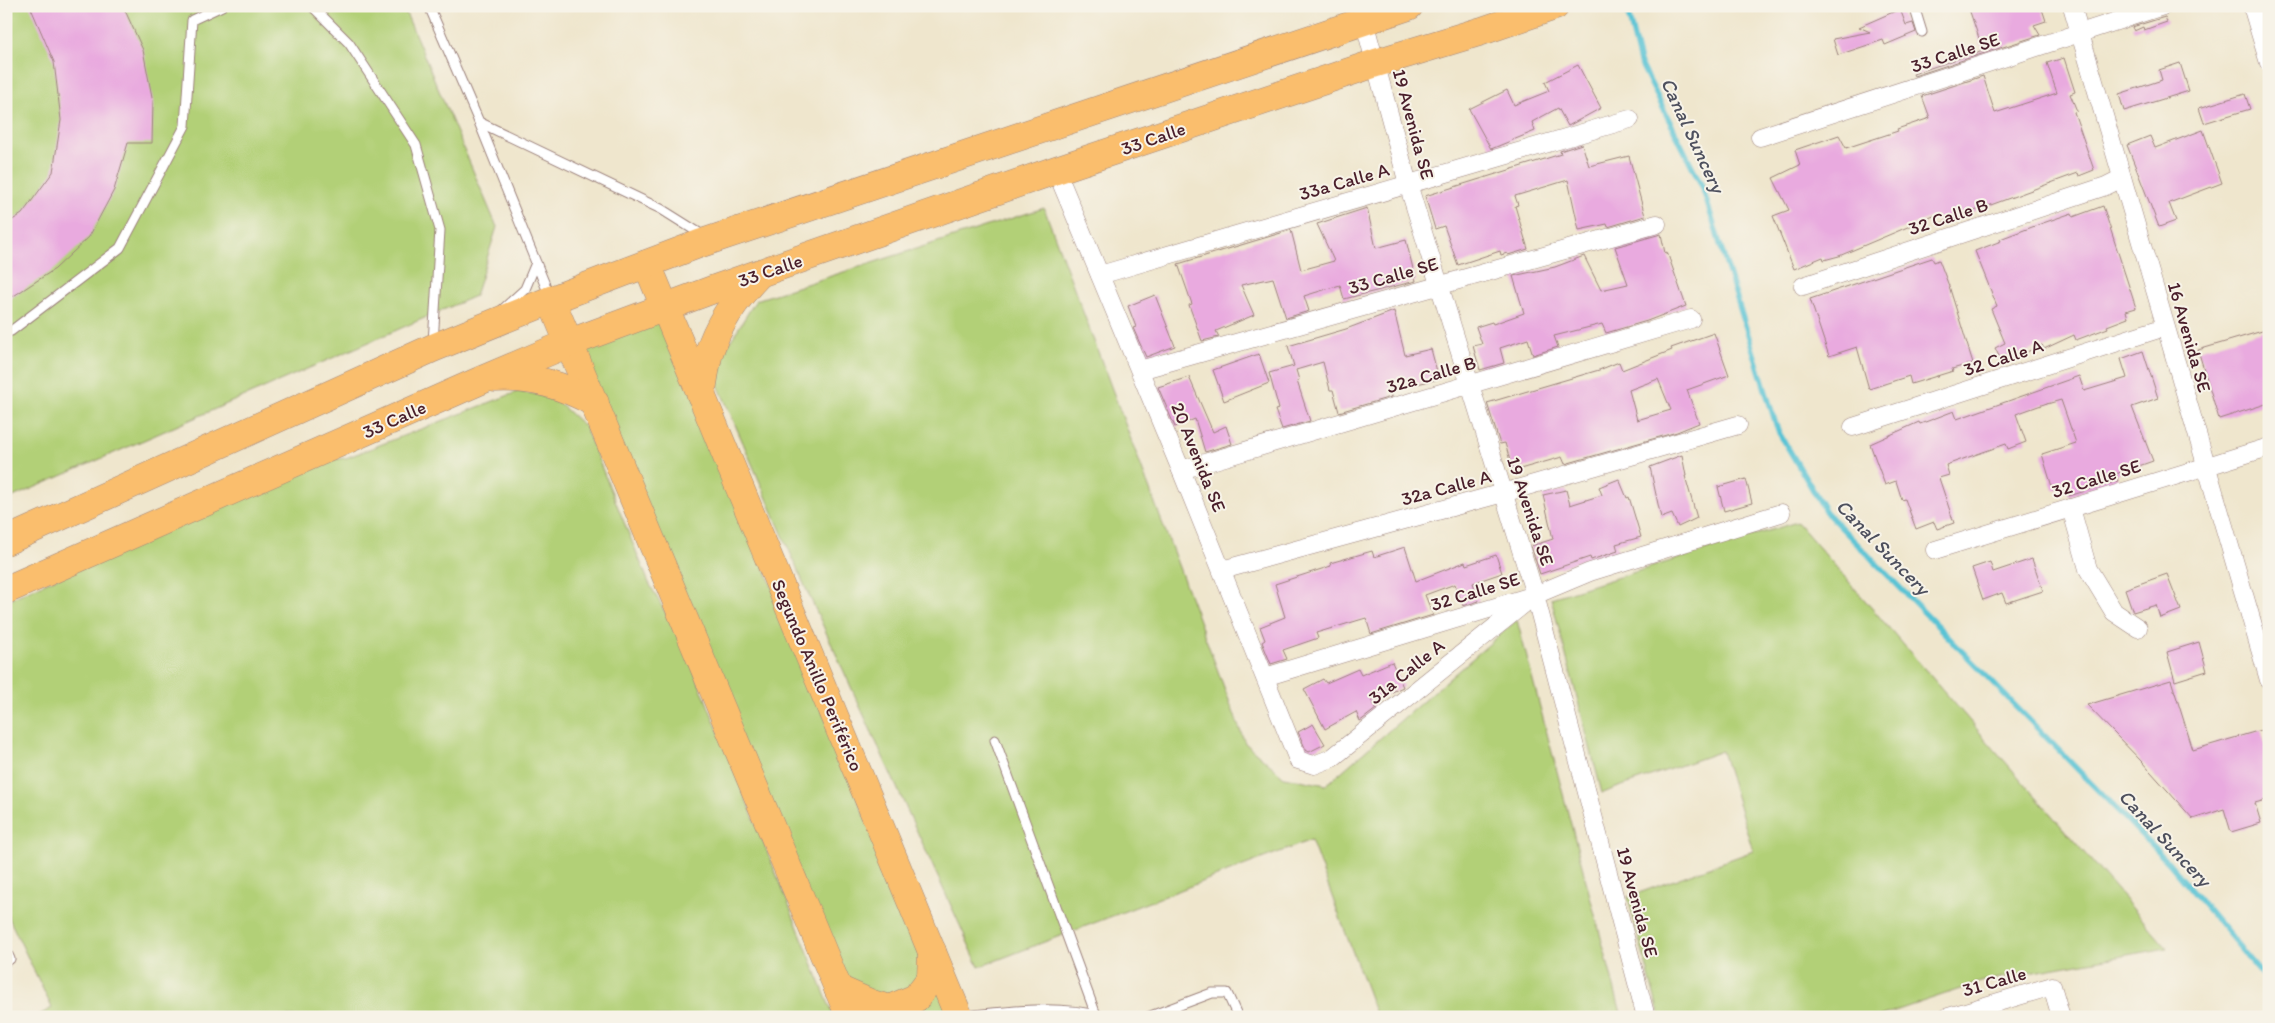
<svg xmlns="http://www.w3.org/2000/svg" width="2275" height="1023" font-family="Itim,sans-serif">
  <style>
    .green { fill: #b2d077; stroke: #7e7851 }
    .lines { fill: none; stroke-linecap: round; stroke-linejoin: round }
    .stream { stroke: #59c3d4; stroke-width: 5.5 }
    .building { fill: #e9aadf; fill-rule: evenodd }
    .lane-casing { stroke: #9c827c; stroke-width: 11 }
    .street-casing { stroke: #9c827c; stroke-width: 19 }
    .primary-casing { stroke: #9c827c; stroke-width: 29 }
    .lane { stroke: #fff; stroke-width: 9 }
    .street { stroke: #fff; stroke-width: 18 }
    .primary { stroke: #fabe6d; stroke-width: 28 }
    .labels { text-anchor: middle; stroke-width: 4; stroke-linejoin: round; paint-order: stroke }
    .street-label { font-size: 19px; fill: #4a1f2b; stroke: #f7f3e8 }
    .water-label { font-size: 20px; font-style: italic; fill: #4e505e; stroke: #f7f3e8 }
  </style>
  <rect width="100%" height="100%" fill="#f7f3e8"/>
  <filter id="ink" filterUnits="userSpaceOnUse"><feTurbulence type="fractalNoise" baseFrequency=".02" numOctaves="2"/><feDisplacementMap in="SourceGraphic" scale="10" xChannelSelector="R" yChannelSelector="G"/><feConvolveMatrix kernelMatrix="1 2 1 2 8 2 1 2 1" color-interpolation-filters="sRGB"/></filter>
  <filter id="wash" filterUnits="userSpaceOnUse"><feTurbulence type="fractalNoise" baseFrequency=".0096" numOctaves="4" result="noise"/><feDisplacementMap in="SourceGraphic" scale="20" xChannelSelector="R" yChannelSelector="G"/><feGaussianBlur stdDeviation="1.12" result="paint"/><feColorMatrix in="noise" values="0 0 0 0 0 0 0 0 0 0 0 0 0 0 0 0 0 1.4 0 .05"/><feComposite in="paint" operator="in"/></filter>
  <g filter="url(#wash)">
    <rect width="100%" height="100%" fill="#efe6cd"/>
    <g class="green">
      <polygon points="6,6 403,6 497,227 475,296 6,500"/>
      <polygon points="1044,208 1245,743 1284,777 1326,785 1517,620 1622,1017 1377,1017 1311,840 979,967 803,582 712,371 756,300"/>
      <polygon points="660,309 929,976 889,1005 846,985 571,344"/>
      <polygon points="517,392 535,394 558,402 585,427 649,583 684,646 834,1017 35,1017 52,1008 6,912 6,601 309,462 346,458"/>
      <polygon points="1797,522 2167,948 1984,981 1877,1017 1660,1017 1628,897 1753,851 1722,751 1602,793 1551,598"/>
      <polygon points="940,973 958,1017 864,1017 860,1006 891,1017"/>
    </g>
    <g class="lines">
      <polyline class="stream" points="1626,6 1640,62 1702,186 1778,431 1826,512 2169,863 2269,982"/>
    </g>
    <g id="blocks">
      <g class="building">
        <polygon points="30,6 123,6 143,50 153,102 152,143 128,143 114,190 89,237 55,269 6,301 6,224 22,214 53,172 61,120 54,62"/>
        <polygon points="1968,6 2041,6 2046,21 2034,25 2040,35 1914,76 1913,74 1983,50"/>
        <polygon points="1900,9 1906,25 1913,23 1916,32 1885,45 1883,40 1838,55 1833,39 1870,32 1859,27"/>
        <polygon points="2165,17 2167,22 2144,30 2143,27 2134,31 2132,27"/>
        <polygon points="2064,58 2075,92 2070,94 2077,111 2074,112 2094,170 2079,176 2078,173 1939,224 1936,215 1839,256 1824,260 1823,257 1794,269 1773,216 1789,210 1773,178 1800,165 1795,150 1839,135 1846,148 1898,131 1897,129 1930,118 1922,96 1983,76 1995,113 2057,93 2047,63"/>
        <polygon points="2180,63 2189,91 2124,111 2119,94 2162,80 2159,70"/>
        <polygon points="1578,65 1601,108 1568,126 1558,108 1532,122 1535,131 1491,149 1469,109 1507,90 1514,105 1549,91 1545,82"/>
        <polygon points="2245,94 2250,109 2204,123 2199,108"/>
        <polygon points="2203,130 2222,183 2169,203 2176,221 2159,227 2127,145 2150,136 2155,148"/>
        <polygon points="1582,144 1589,166 1629,156 1645,216 1608,227 1607,224 1579,230 1568,180 1515,196 1518,205 1515,206 1528,249 1508,255 1507,253 1501,255 1500,251 1458,265 1444,226 1435,229 1425,196 1561,154 1560,151"/>
        <polygon points="2103,206 2136,308 2126,311 2128,318 2107,326 2108,328 2076,340 2074,335 2044,349 2042,345 2016,357 2015,354 2002,362 1995,348 2005,343 1991,309 1997,306 1975,251 2001,241 2000,239 2043,223 2072,213 2073,217"/>
        <polygon points="1367,208 1376,248 1406,240 1416,281 1344,299 1340,285 1304,296 1309,311 1286,318 1273,278 1241,285 1254,315 1216,331 1219,337 1202,341 1189,305 1192,304 1178,264 1291,230 1301,270 1316,266 1334,261 1317,224"/>
        <polygon points="1661,234 1665,253 1667,252 1686,306 1647,321 1606,333 1602,324 1554,336 1558,347 1533,355 1528,339 1500,348 1504,363 1480,370 1473,346 1482,344 1476,327 1492,322 1493,324 1524,313 1513,276 1555,267 1584,256 1601,290 1628,284 1615,247"/>
        <polygon points="1932,258 1934,262 1939,260 1949,286 1973,363 1952,369 1953,371 1911,384 1909,376 1869,389 1857,347 1829,356 1810,299"/>
        <polygon points="1155,295 1175,346 1146,357 1133,328 1136,327 1128,306"/>
        <polygon points="1394,311 1405,355 1431,349 1439,379 1390,390 1391,397 1339,412 1333,390 1330,390 1323,362 1296,370 1299,380 1297,381 1310,421 1282,429 1275,410 1279,409 1269,373 1294,366 1288,346 1346,329"/>
        <polygon points="2269,329 2269,403 2219,419 2198,350"/>
        <path d="M1714 333 1729 375 1687 390 1699 423 1677 432 1565 464 1562 457 1513 471 1505 443 1500 444 1487 403 1599 370 1619 362 1622 370 1672 350 1671 348ZM1658 379 1671 410 1637 420 1629 390Z"/>
        <polygon points="2143,351 2158,398 2132,407 2153,461 2116,474 2118,481 2069,496 2066,486 2053,490 2042,454 2076,443 2061,400 2047,404 2047,403 2016,414 2026,442 2008,449 2006,444 1946,465 1949,475 1939,478 1954,523 1937,529 1934,522 1916,529 1905,499 1902,500 1896,481 1885,485 1870,444 1919,422 1920,424 1954,411 1957,419 2079,376 2084,391 2127,378 2121,359"/>
        <polygon points="1259,354 1269,383 1224,401 1213,370"/>
        <polygon points="1189,377 1213,432 1226,426 1232,444 1205,452 1195,419 1175,427 1158,387"/>
        <polygon points="1682,455 1686,476 1685,476 1697,518 1678,527 1672,514 1661,518 1650,467"/>
        <polygon points="1619,479 1627,498 1629,497 1641,537 1616,544 1618,551 1591,560 1590,557 1540,574 1531,546 1553,539 1543,495 1566,490 1570,505 1602,495 1599,487"/>
        <polygon points="1746,479 1752,503 1724,511 1718,487"/>
        <polygon points="1405,547 1416,581 1465,562 1466,565 1496,555 1502,573 1473,583 1479,601 1463,606 1455,584 1425,595 1433,615 1371,634 1366,618 1316,633 1318,638 1283,650 1287,659 1271,664 1262,642 1265,640 1260,627 1285,617 1275,584 1331,566 1330,563 1372,551 1374,557"/>
        <polygon points="2032,559 2043,591 2006,603 2002,593 1983,600 1972,568 1990,562 1993,572"/>
        <polygon points="2167,574 2181,610 2160,618 2156,605 2133,612 2125,589"/>
        <polygon points="2199,642 2207,671 2175,681 2167,652"/>
        <polygon points="1392,662 1403,687 1372,701 1376,709 1363,719 1360,721 1356,712 1325,729 1304,689 1323,679 1326,683 1358,669 1361,675"/>
        <polygon points="2171,680 2193,750 2261,730 2269,756 2269,799 2255,803 2261,823 2231,832 2224,809 2193,819 2142,762 2087,705"/>
        <polygon points="1313,724 1325,744 1309,752 1306,750 1298,732"/>
      </g>
    </g>
  </g>
  <g filter="url(#ink)">
    <use href="#blocks" fill-opacity="0" stroke="#9c827c" stroke-width="1"/>
    <g class="lines">
      <defs>
        <g id="lane">
          <polyline points="312,6 349,43 416,145 440,230 433,343"/>
          <polyline points="429,6 479,122 550,297"/>
          <polyline points="1914,6 1922,32"/>
          <polyline points="479,122 661,209 704,236"/>
          <polyline points="502,310 525,289 536,263"/>
          <polyline points="6,332 11,331 120,248 185,126 192,20 222,6"/>
          <polyline points="995,740 1096,1015"/>
          <polyline points="6,951 10,959 6,961"/>
          <path d="M962 1016C1007 1012 1056 1004 1100 1016"/>
          <polyline points="1148,1017 1212,993 1227,993 1238,1017"/>
        </g>
        <g id="street">
          <polyline points="2072,6 2269,680"/>
          <polyline points="2252,6 2269,63"/>
          <polyline points="1364,21 1408,184 1535,595 1646,1017"/>
          <polyline points="1760,137 2163,6"/>
          <polyline points="1056,170 1181,470 1298,760 1314,765 1332,758 1535,595"/>
          <polyline points="1100,275 1630,119"/>
          <polyline points="1803,286 2106,186 2122,178"/>
          <polyline points="1140,370 1657,224"/>
          <polyline points="1853,427 2165,327"/>
          <polyline points="1181,470 1691,319"/>
          <polyline points="2071,508 2088,569 2114,612 2138,628"/>
          <polyline points="1935,550 2269,447"/>
          <polyline points="1222,570 1503,493 1738,425"/>
          <polyline points="1265,677 1535,595 1590,572 1781,513"/>
          <polyline points="1948,1017 2052,986 2061,1017"/>
        </g>
        <g id="primary">
          <polyline points="647,264 959,1017"/>
          <polyline points="551,300 850,1017"/>
          <path d="M495 378C532 376 563 385 595 403"/>
          <path d="M701 395C704 381 705 367 709 353 718 323 737 297 758 275"/>
          <polyline points="6,541 433,348 551,300 699,244 1409,6"/>
          <polyline points="6,590 484,379 569,343 717,288 1056,170 1376,63 1482,31 1555,6"/>
          <polyline points="838,989 872,1004 889,1009 916,998 931,978 932,951"/>
        </g>
      </defs>
      <use href="#lane" class="lane-casing"/>
      <use href="#street" class="street-casing"/>
      <use href="#primary" class="primary-casing"/>
      <use href="#lane" class="lane"/>
      <use href="#street" class="street"/>
      <use href="#primary" class="primary"/>
    </g>
  </g>
  <g class="labels">
    <g class="street-label">
      <text transform="translate(1955 52) rotate(-18)" y="7">33 Calle SE</text>
      <text transform="translate(1414 124) rotate(75)" y="7">19 Avenida SE</text>
      <text transform="translate(1153 138) rotate(-19)" y="7">33 Calle</text>
      <text transform="translate(1344 181) rotate(-16)" y="7">33a Calle A</text>
      <text transform="translate(1948 216) rotate(-18)" y="7">32 Calle B</text>
      <text transform="translate(770 270) rotate(-19)" y="7">33 Calle</text>
      <text transform="translate(1393 275) rotate(-16)" y="7">33 Calle SE</text>
      <text transform="translate(2190 337) rotate(74)" y="7">16 Avenida SE</text>
      <text transform="translate(2003 357) rotate(-18)" y="7">32 Calle A</text>
      <text transform="translate(1431 374) rotate(-16)" y="7">32a Calle B</text>
      <text transform="translate(394 419) rotate(-24)" y="7">33 Calle</text>
      <text transform="translate(1199 457) rotate(68)" y="7">20 Avenida SE</text>
      <text transform="translate(2096 478) rotate(-17)" y="7">32 Calle SE</text>
      <text transform="translate(1446 487) rotate(-15)" y="7">32a Calle A</text>
      <text transform="translate(1531 511) rotate(72)" y="7">19 Avenida SE</text>
      <text transform="translate(1475 591) rotate(-17)" y="7">32 Calle SE</text>
      <text transform="translate(1406 671) rotate(-39)" y="7">31a Calle A</text>
      <text transform="translate(818 675) rotate(67)" y="7">Segundo Anillo Periférico</text>
      <text transform="translate(1638 902) rotate(75)" y="7">19 Avenida SE</text>
      <text transform="translate(1994 981) rotate(-16)" y="7">31 Calle</text>
    </g>
    <g class="water-label">
      <text transform="translate(1693 135) rotate(65)" y="7">Canal Suncery</text>
      <text transform="translate(1883 547) rotate(46)" y="7">Canal Suncery</text>
      <text transform="translate(2165 838) rotate(47)" y="7">Canal Suncery</text>
    </g>
  </g>
  <rect width="2275" height="1023" fill="none" stroke="#f7f3e8" stroke-width="25"/>
</svg>
